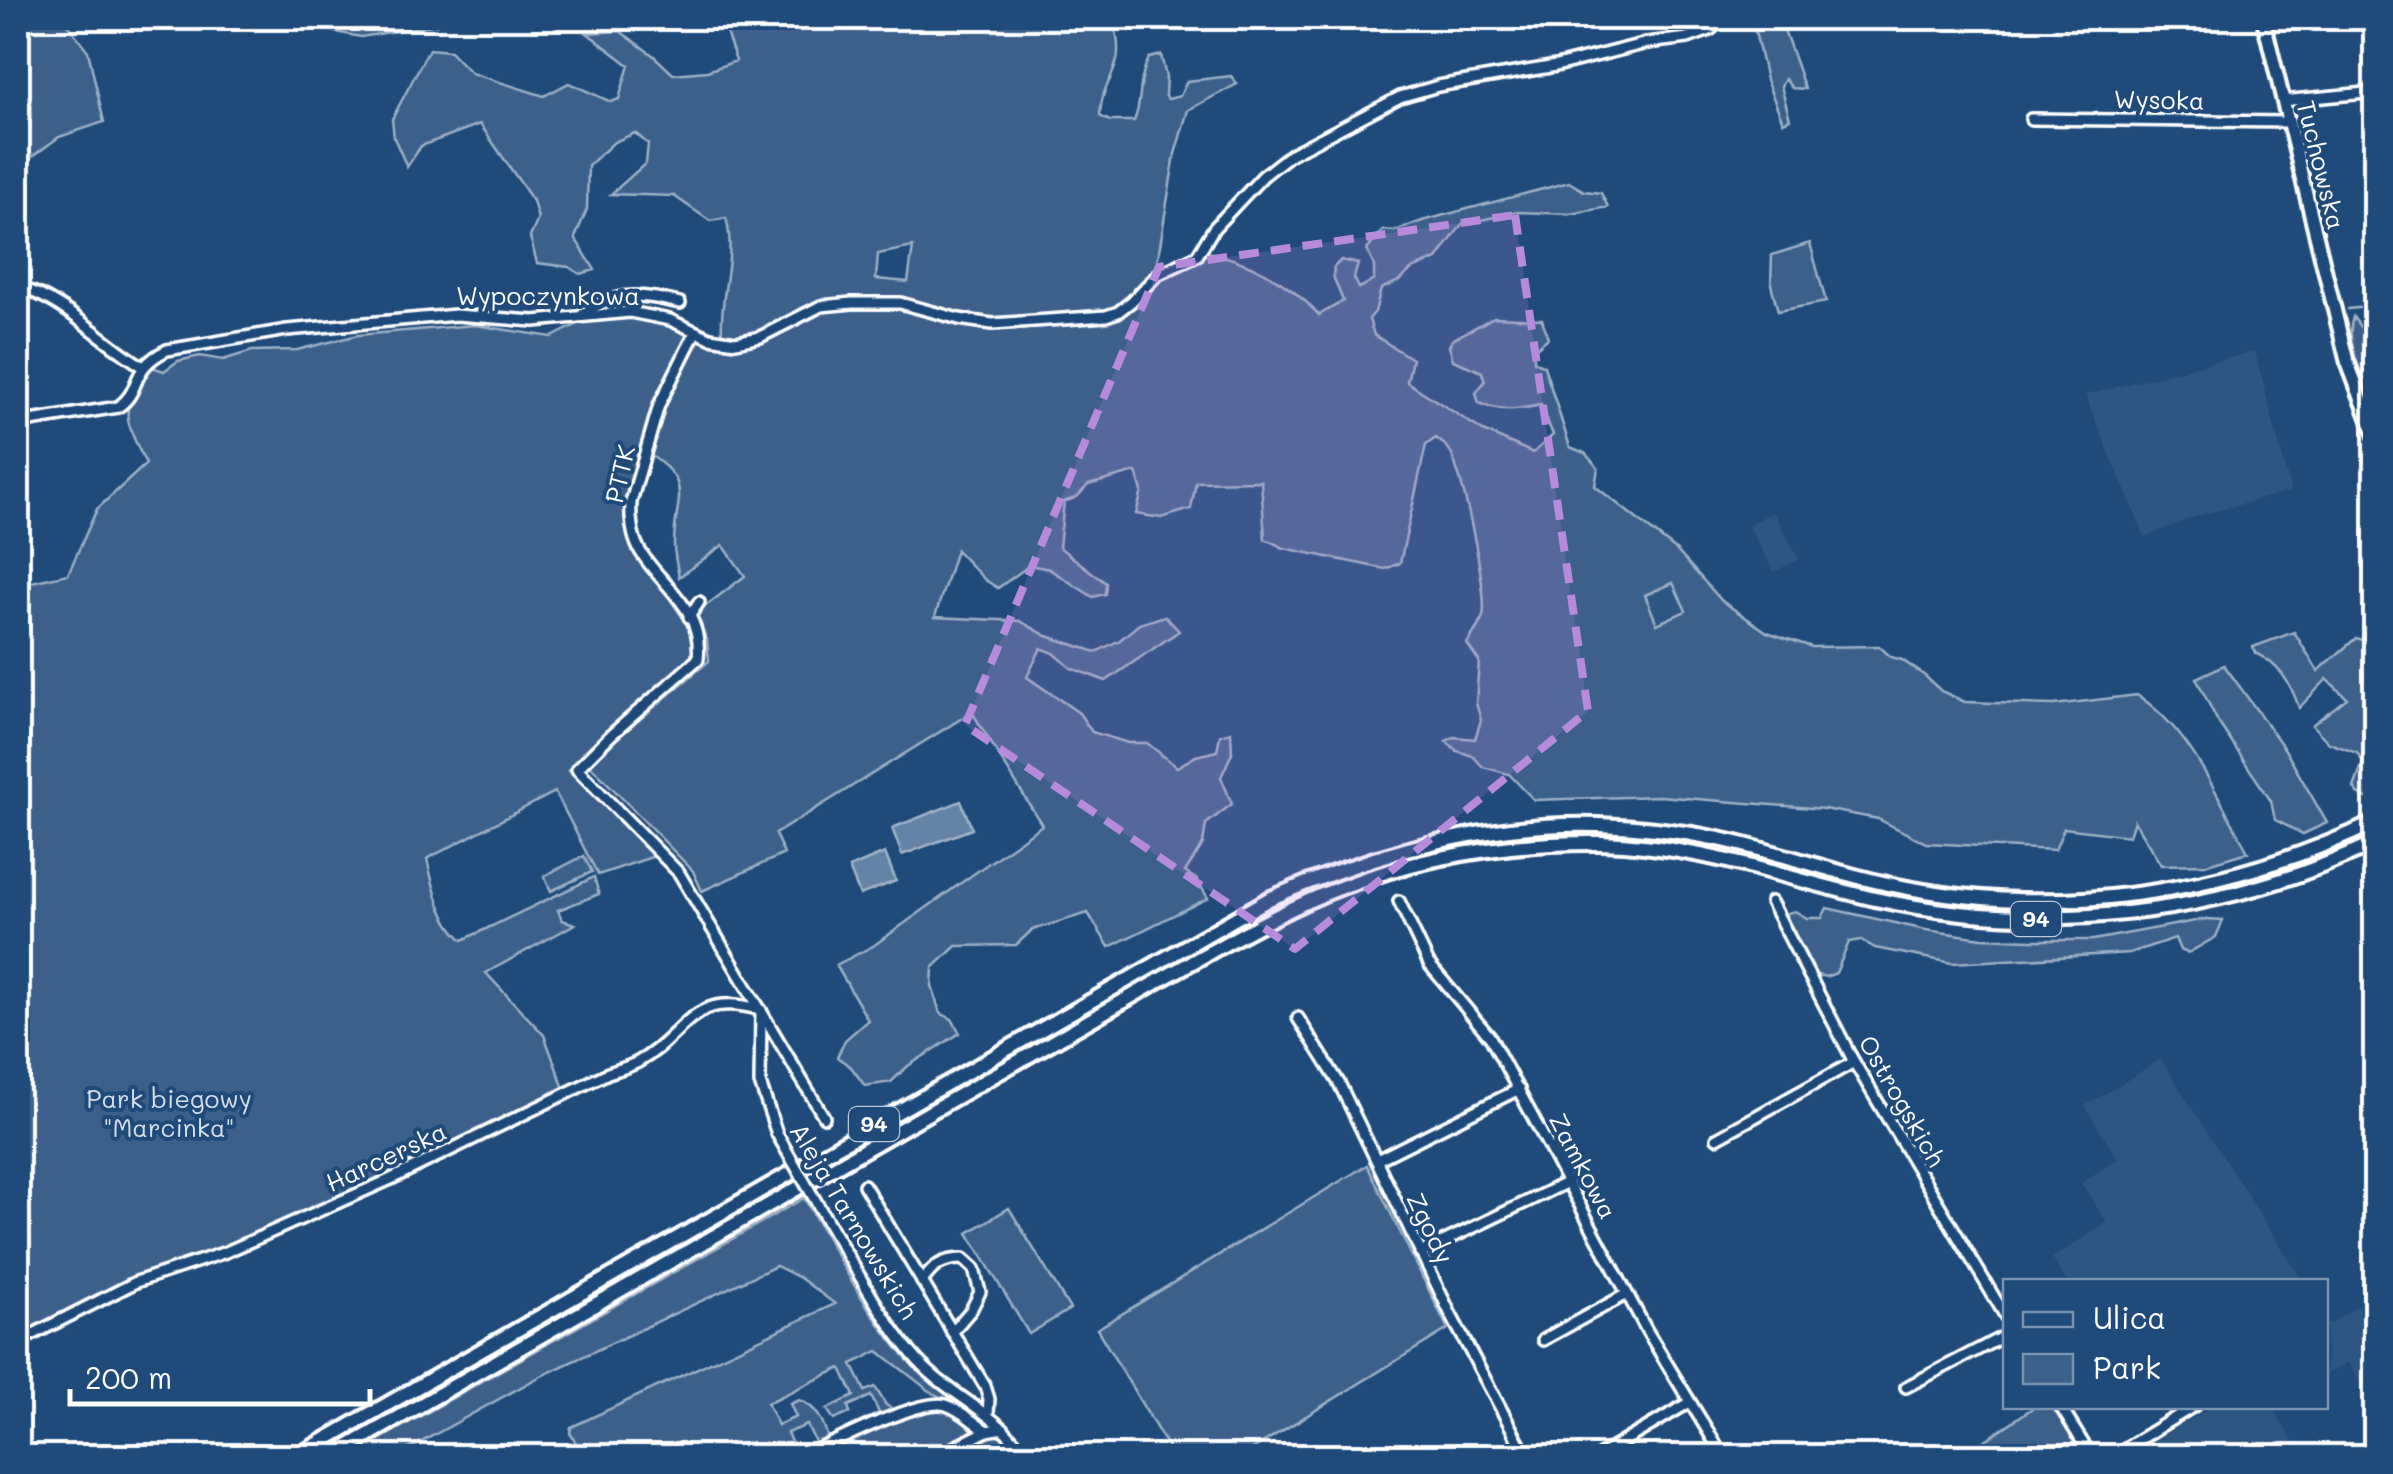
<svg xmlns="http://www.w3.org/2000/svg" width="2393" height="1474" font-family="Mali,sans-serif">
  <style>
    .built { fill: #2e5683 }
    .green { fill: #3c618b; stroke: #9eb0c5; stroke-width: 2.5; fill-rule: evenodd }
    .water { fill: #6583a4; stroke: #a3b5c8; stroke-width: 2.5 }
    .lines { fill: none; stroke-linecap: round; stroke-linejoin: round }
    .stream { stroke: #a3b5c8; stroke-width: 2.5 }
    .street-casing { stroke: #fff; stroke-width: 16 }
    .secondary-casing { stroke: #fff; stroke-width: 19 }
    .primary-casing { stroke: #fff; stroke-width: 20 }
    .street { stroke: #1f4a7a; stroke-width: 9 }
    .secondary { stroke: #1f4a7a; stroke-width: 11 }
    .primary { stroke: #1f4a7a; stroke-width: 12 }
    .street-bridge-casing { stroke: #fff; stroke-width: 16; stroke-linecap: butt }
    .street-bridge { stroke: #1f4a7a; stroke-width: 9 }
    .marked { fill: #b68bdc; fill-opacity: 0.2; stroke: #b68bdc; stroke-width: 8; stroke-dasharray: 20 12; stroke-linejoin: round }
    .labels { text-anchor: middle; stroke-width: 8; stroke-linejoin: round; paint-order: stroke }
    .shield { fill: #1f4a7a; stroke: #bcc9d7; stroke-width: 2.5 }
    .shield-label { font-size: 22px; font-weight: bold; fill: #fff }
    .street-label { font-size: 25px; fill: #fff; stroke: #1f4a7a }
    .park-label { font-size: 25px; fill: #d8dfe8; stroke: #1f4a7a }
  </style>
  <rect width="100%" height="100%" fill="#1f4a7a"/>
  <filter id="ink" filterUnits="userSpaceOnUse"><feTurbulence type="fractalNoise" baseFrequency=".01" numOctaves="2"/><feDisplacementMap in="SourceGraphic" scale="20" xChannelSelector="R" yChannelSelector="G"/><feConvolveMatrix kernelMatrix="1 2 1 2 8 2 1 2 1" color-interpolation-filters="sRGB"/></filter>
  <g filter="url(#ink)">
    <g class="built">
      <polygon points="2255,351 2291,491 2190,518 2145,537 2085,395"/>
      <polygon points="1773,512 1799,559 1774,572 1748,525"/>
      <polygon points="1674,582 1686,611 1657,624 1645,595"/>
      <polygon points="2161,1059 2220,1152 2303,1281 2066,1281 2052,1258 2107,1223 2081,1183 2118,1159 2085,1106"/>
      <polygon points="2375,1294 2375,1404 2348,1362 2326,1375 2326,1323 2331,1323"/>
      <polygon points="2212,1407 2272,1407 2302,1456 2165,1456 2154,1440"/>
    </g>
    <g class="green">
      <polygon points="18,18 63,18 88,51 104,122 59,137 18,167"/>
      <polygon points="264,18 445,18 437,24 361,37"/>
      <path d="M721 18H1124L1115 28C1127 72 1101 77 1100 116L1110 121H1134C1143 101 1137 80 1149 58L1161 55 1166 77 1165 95 1168 99 1180 96 1187 81 1231 76 1237 84 1188 110 1175 154 1155 276 1202 251C1247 259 1289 282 1319 315L1343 301 1333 276 1334 267 1341 260 1358 264 1354 278 1359 288 1374 280V266L1367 250 1383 230 1395 231 1422 221 1569 182 1584 191 1601 193 1608 207 1571 214 1518 212 1462 224 1437 259 1412 269 1399 281 1381 289 1375 312 1369 319 1374 335 1412 359 1407 382 1483 431 1533 453 1553 435 1541 405C1517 410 1502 412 1479 403L1476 393 1485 381 1482 372 1453 360 1449 346 1452 340 1494 317 1542 319 1548 338 1534 350V361L1544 366 1570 447 1585 453 1598 468 1595 486 1676 550 1722 601 1767 632 1812 647 1879 646 1891 657 1902 660 1925 676 1941 691 1965 702 2054 705 2137 695C2192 731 2217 797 2248 852L2207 864 2161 865 2134 821 2129 836 2064 828 2055 850 1926 843 1878 819 1824 809 1659 796 1534 800 1509 774 1483 767 1473 756 1457 751 1446 741 1454 737 1475 739 1481 720 1476 703 1479 661 1467 644C1472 635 1480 625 1483 616 1489 595 1461 465 1448 448 1445 444 1440 442 1436 438L1426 445 1400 563 1385 569 1284 548 1265 539 1261 481 1196 482 1191 509 1161 518 1136 514 1142 491 1136 472 1088 485 1077 497 1064 502 1059 547 1106 583 1105 594 1093 597 1049 569 1030 565 998 588 985 580 956 550 935 617 1020 621 1047 636 1096 652 1120 640 1139 624 1165 616 1179 631 1106 681 1071 668 1054 653 1041 648 1027 677 1079 713 1092 732 1128 743H1147L1177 767 1196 756 1217 751 1220 735 1231 732 1232 753 1221 777 1232 804 1206 824 1203 844 1185 872 1197 880 1208 898 1109 947 1088 913 1032 930 1016 945 956 946 933 968 932 986 940 1013 952 1019 960 1033 908 1066 891 1082 865 1086 851 1067 837 1057 845 1040 868 1020 836 965 873 946 1042 825 972 712 775 834 784 854 702 891 693 871 588 763 709 661 707 640 695 614 745 576 723 545 679 577C677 566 674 555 674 544 674 498 697 483 645 452L659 405 699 330 722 334C719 295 737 256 726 218L710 221 674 196 611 194 646 163 648 144 635 133 614 142 588 166 587 209 575 238 595 270 580 274 569 267 537 263 530 237 538 219 533 201 480 124 421 146 407 167 394 138 392 119 429 49 450 51 471 73 544 96 569 83 611 102 619 99 629 65 587 33 620 31 654 56 673 74 707 71 736 61ZM913 247 908 282 876 279 878 254ZM1673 583 1686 611 1657 624 1645 595Z"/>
      <polygon points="1752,18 1780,18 1805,89 1792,88 1785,79 1781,86 1790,119 1783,122 1766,80"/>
      <polygon points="1810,243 1826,302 1778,311 1771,284 1772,255"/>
      <path d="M639 316 675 326 687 335 632 489 633 544 689 627 693 654 677 674 621 720 568 770 655 856 598 875 555 792 427 859C433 886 441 922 463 940L594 877 599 894 558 910 562 920 575 924 486 973 544 1035 566 1094 226 1252 136 1282 18 1342V585L68 574 97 509 146 464C123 416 119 412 149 366L164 371 178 361 200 356 223 360 252 351 297 350 358 335 475 325 552 337 588 319Z"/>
      <path d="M2353 317 2375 347V407C2367 380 2343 346 2353 317Z"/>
      <path d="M2294 632 2318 671 2356 638 2373 644 2376 786 2369 799 2358 794 2354 788 2363 762 2357 753 2329 743 2312 725 2347 698 2327 679 2299 708C2291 683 2279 664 2255 653L2253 647Z"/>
      <polygon points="2224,665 2284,748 2327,823 2303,834 2275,820 2271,801 2218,722 2196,678"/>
      <polygon points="584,856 592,872 551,891 544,876"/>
      <polygon points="1827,908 1926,930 1982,938 2031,940 2093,940 2206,919 2223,920 2216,937 2188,953 2180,950 2175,938 2130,953 1952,963 1875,948 1861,940 1849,942 1836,973 1826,977 1809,973 1780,915 1795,911 1807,918 1822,918"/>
      <polygon points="1367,1165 1448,1329 1241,1456 1173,1456 1097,1329"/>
      <path d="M804 1198C837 1254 868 1318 913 1366 936 1390 968 1404 992 1427H987L927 1389 878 1351 852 1364 865 1391 875 1387 886 1405 897 1411 843 1435 841 1431 879 1413 871 1396 848 1406 850 1413 834 1420 827 1409 854 1396 841 1368 767 1403 778 1425 796 1417 790 1404 799 1400C816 1406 825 1423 828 1440L817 1446 807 1425 787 1433 797 1455 794 1456H692L682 1442 663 1456H584L570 1433 571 1427 835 1304 800 1278 776 1266 539 1377 396 1456H351Z"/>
      <polygon points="1009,1208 1070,1309 1029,1334 968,1233"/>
      <polygon points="2034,1407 2054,1407 2086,1456 1962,1456"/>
      <polygon points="944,1408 972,1425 975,1433 933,1456 813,1456 917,1410"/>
      <polygon points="998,1433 1019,1456 945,1456"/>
    </g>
    <g class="water">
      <polygon points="961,801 972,829 902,855 892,828"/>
      <polygon points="885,853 896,881 860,895 849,868"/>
    </g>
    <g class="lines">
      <polyline class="stream" points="2348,309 2376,306"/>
      <defs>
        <g id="street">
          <polyline points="2282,101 2376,92"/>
          <polyline points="2031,119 2288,122"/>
          <path d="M18 287C62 298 101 341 142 366"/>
          <path d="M583 314C619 290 639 294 680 303"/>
          <path d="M695 333 659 405 631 502C630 517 632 536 639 549 659 585 704 607 698 659L611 735 577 769 679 873 824 1117"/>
          <path d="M18 423 118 407C143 390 128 369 167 350L287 330 456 315 534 321 630 312 670 320 710 338 736 342 760 337 821 306 852 303H900L959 319 992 324 1106 316 1118 312 1132 301 1157 275 1197 256 1214 228 1263 176 1291 154 1400 97 1438 86 1556 66 1647 43 1688 38 1710 30 1724 18"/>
          <polyline points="689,617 699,602"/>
          <polyline points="1399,901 1429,964 1490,1037 1647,1331 1723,1456"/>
          <polyline points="1771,902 1854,1062 2006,1317"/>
          <polyline points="761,1012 760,1083 777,1134"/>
          <polyline points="1298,1018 1339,1083 1451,1315 1526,1456"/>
          <polyline points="1717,1138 1854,1062"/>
          <polyline points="1377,1160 1519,1089"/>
          <polyline points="864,1185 985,1386 989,1399 988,1414"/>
          <path d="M833 1231C858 1272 881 1317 912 1354 945 1395 997 1410 1025 1456"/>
          <polyline points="1420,1253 1568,1182"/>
          <path d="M922 1282C933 1266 942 1259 963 1259L974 1269 980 1292 971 1310 952 1332"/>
          <polyline points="1543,1340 1627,1294"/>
          <path d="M18 1342 136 1282 226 1252 389 1180 608 1073C617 1070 629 1067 638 1062 687 1035 690 989 761 1010"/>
          <polyline points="1906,1387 2006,1335"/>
          <polyline points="2060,1406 2091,1456"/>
          <polyline points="681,1449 686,1456"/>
          <path d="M804 1456C832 1444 921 1397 946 1405 962 1410 973 1423 987 1431"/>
          <polyline points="937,1456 987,1431 1003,1428"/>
          <polyline points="1599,1456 1690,1402"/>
          <polyline points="2112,1456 2194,1406"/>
        </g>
        <polyline id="secondary" points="2263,18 2347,361 2376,437"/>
        <g id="primary">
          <path d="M297 1456 1269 899C1373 853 1484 821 1599 825 1639 826 1680 831 1719 839 1776 851 1831 872 1888 884 2054 920 2223 895 2376 822"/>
          <path d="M332 1456 1167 976C1224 945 1281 910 1342 887 1424 856 1513 842 1601 843 1696 845 1784 878 1875 899 2044 936 2218 917 2376 843"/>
        </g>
      </defs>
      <use href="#street" class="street-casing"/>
      <use href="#secondary" class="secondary-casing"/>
      <use href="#primary" class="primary-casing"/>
      <use href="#street" class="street"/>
      <use href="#secondary" class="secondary"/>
      <use href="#primary" class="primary"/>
      <defs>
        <polyline id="street-bridge" points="777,1134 833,1231"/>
      </defs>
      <use href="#street-bridge" class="street-bridge-casing"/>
      <use href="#street-bridge" class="street-bridge"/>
    </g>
  </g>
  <path class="marked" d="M1515 215 1588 711 1295 949 965 725 1159 267Z"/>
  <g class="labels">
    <g class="shield">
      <rect x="2011" y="902" width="50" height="34" rx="8"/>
      <rect x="849" y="1107" width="50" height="34" rx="8"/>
    </g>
    <g class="shield-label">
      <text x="2036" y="927">94</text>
      <text x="874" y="1132">94</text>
    </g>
    <g class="street-label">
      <text transform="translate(2159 100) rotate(1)" y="9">Wysoka</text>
      <text transform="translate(2321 165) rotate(76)" y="9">Tuchowska</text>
      <text x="548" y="305">Wypoczynkowa</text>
      <text transform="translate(620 474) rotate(-77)" y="9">PTTK</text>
      <text transform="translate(1902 1101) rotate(60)" y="9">Ostrogskich</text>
      <text transform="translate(386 1157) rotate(-25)" y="9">Harcerska</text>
      <text transform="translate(1583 1166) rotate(62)" y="9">Zamkowa</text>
      <text transform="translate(854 1221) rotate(59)" y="9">Aleja Tarnowskich</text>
      <text transform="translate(1430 1228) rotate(64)" y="9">Zgody</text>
    </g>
    <g class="park-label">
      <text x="169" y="1108">Park biegowy<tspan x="169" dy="29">"Marcinka"</tspan></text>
    </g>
  </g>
  <rect width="2393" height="1474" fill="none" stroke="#1f4a7a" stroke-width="60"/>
  <rect x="30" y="30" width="2333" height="1414" fill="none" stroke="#fff" stroke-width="4" filter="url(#ink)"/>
  <rect x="2003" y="1279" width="325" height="130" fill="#1f4a7a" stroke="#7992af" stroke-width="2.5"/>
  <rect x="2023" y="1312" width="50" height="15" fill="#1f4a7a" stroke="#7992af" stroke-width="2.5"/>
  <text x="2093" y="1329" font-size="30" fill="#ffffff">Ulica</text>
  <rect x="2023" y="1354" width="50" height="30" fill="#3c618b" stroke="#7992af" stroke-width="2.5"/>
  <text x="2093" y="1379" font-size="30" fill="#ffffff">Park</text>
  <path d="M70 1389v15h300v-15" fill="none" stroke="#ffffff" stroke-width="5"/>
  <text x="85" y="1389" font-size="30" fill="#ffffff" stroke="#1f4a7a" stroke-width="8" paint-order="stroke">200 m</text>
</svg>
